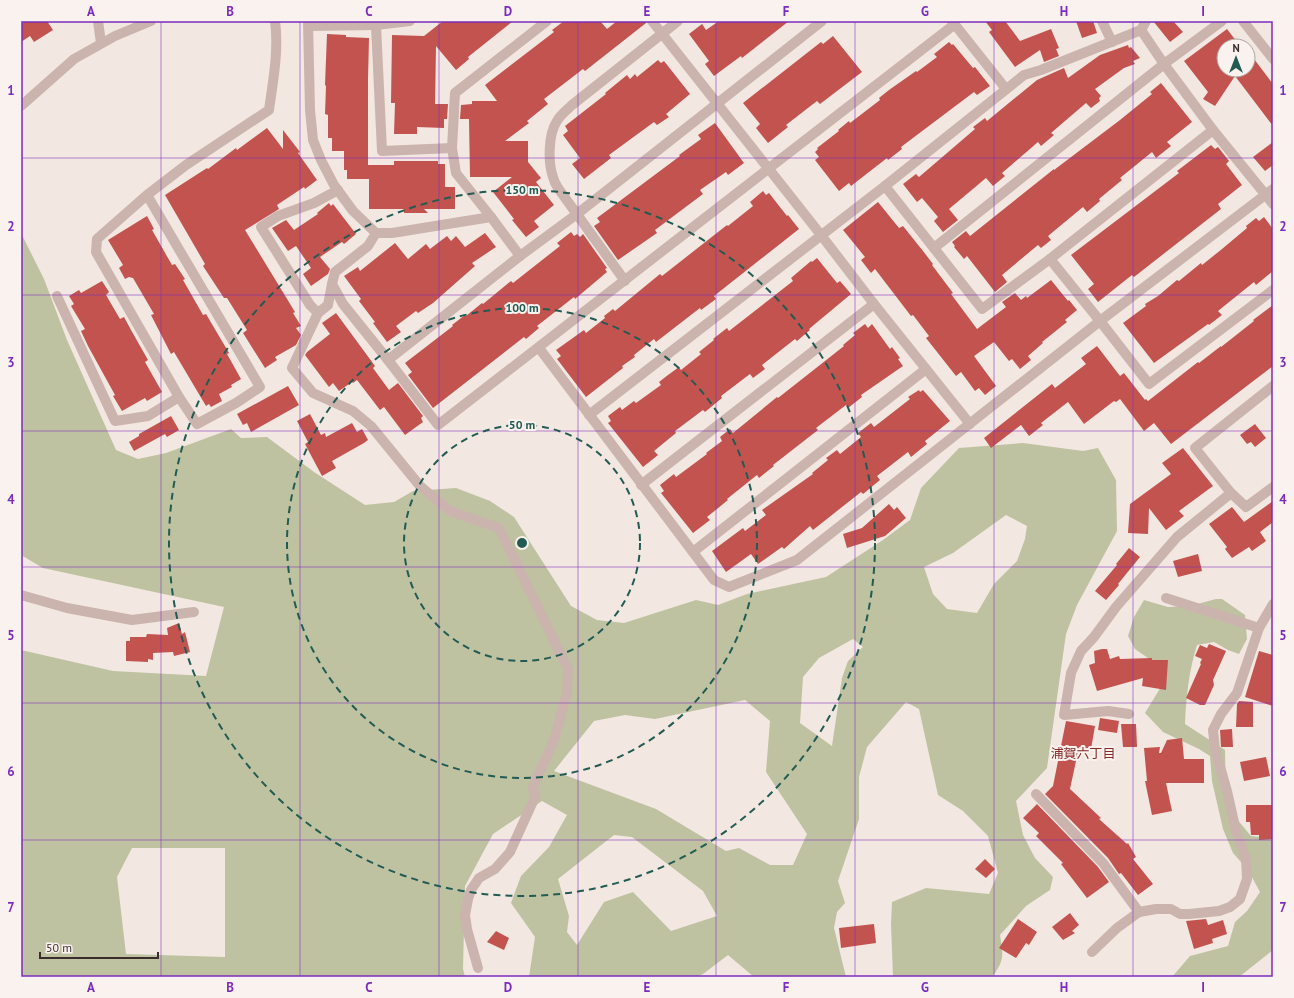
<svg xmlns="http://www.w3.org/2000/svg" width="1294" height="998" font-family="'PT Sans','Noto Sans JP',sans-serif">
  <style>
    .green { fill: #bec2a1; fill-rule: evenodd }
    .building { fill: #c3534f }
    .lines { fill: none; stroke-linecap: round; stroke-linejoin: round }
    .minor { stroke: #cbb4ad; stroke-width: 10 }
    .grid { fill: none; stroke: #7b2cbf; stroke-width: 1; stroke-opacity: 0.55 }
    .ring { fill: none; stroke: #215b53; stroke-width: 2; stroke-dasharray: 7 5 }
    .labels { text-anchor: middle; stroke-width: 4; stroke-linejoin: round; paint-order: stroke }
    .neighbourhood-label { font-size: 13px; fill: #872926; stroke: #faf2ee }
    .centre { fill: #215b53; stroke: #faf2ee; stroke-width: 2 }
    .ring-label { font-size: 12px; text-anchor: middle; font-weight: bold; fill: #215b53; stroke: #faf2ee; stroke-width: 4; stroke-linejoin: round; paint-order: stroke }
    .neatline { fill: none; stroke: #7b2cbf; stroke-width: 1.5 }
    .grid-label { font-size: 13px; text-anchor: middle; font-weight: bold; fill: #7b2cbf }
  </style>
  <rect width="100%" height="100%" fill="#f3e7e1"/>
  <g class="green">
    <path d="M21 233 44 279 67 340 116 450 138 459 166 453 231 429 241 438 267 437 314 472 365 505 394 502 413 491 456 488 490 501 514 517 571 606 597 620 624 623 696 600 718 605 747 594 826 577 883 540 910 520 921 488 959 448 1023 443 1083 451 1098 448 1116 480 1117 531 1077 605 1066 634 1047 768 1016 801 1023 835 1035 858 1053 877 1050 890 1026 906 1000 935C1003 955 1005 960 992 977H893L891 924 892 902 926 888 989 894 998 873 988 836 963 811 938 795 919 709 906 702 867 747 859 777V819L838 881 845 903 837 912 834 928 846 977H754L728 955 703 974 696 977H529L535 937 511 903 521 876 549 847 567 815 542 801 493 834 465 886 463 969 465 977H21V650L113 671 206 676 224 607 43 568 21 555ZM1006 515 1027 526 1025 539 1017 561 994 584 977 613 947 609 933 594 924 567 953 553ZM853 639 863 647 848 661 842 678 832 746 800 723 803 677 819 658ZM745 700 770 721 766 772 807 834 793 865H770L739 848 726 851 656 809 554 771 594 721 625 715 655 719ZM614 835 632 837 703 891 717 916 671 931 633 892 604 902 577 945 567 932 569 916 558 879ZM132 848H225V957L126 954 117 877Z"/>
    <path d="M1216 599H1222L1245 615 1247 639 1239 654 1228 650 1214 642 1197 645C1189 670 1186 698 1185 724L1225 750 1226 806 1251 836 1271 838 1273 836V950L1239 977H1172L1190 956 1228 946 1235 922 1247 911 1260 892 1248 870 1233 853 1223 829 1212 781 1210 756 1199 749 1163 732 1145 713 1167 677 1161 667 1135 649 1128 636 1134 617 1144 600 1168 607 1190 606Z"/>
  </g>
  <g class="building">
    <polygon points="21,21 47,21 53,30 34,42 30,36 21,42"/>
    <polygon points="443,21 513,21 468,57 469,59 456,70 436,46 435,104 448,104 447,119 444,119 444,128 417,127 417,134 394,134 395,103 391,103 392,35 424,36"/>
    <polygon points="564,21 600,21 607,29 617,21 646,21 646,23 585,71 583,69 544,99 548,104 527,121 529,123 505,141 528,141 528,162 541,178 536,182 554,205 534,221 539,227 526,237 512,220 514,219 493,192 512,177 470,177 469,119 460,119 461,105 472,104 472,101 497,101 485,85 554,32 552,30"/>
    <polygon points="719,21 789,21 742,58 741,56 714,76 705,64 709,61 689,34 702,24 706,30"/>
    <polygon points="985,21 1005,21 1020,41 1051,29 1059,48 1056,49 1059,56 1044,62 1040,50 1015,67 989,32 992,30"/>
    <polygon points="1076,21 1093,21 1097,33 1082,38"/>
    <polygon points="1153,21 1173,21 1183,32 1170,42"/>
    <polygon points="1227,29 1240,46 1224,46 1224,70 1248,70 1248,51 1273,84 1273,126 1235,76 1215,106 1203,99 1208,92 1184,61"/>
    <polygon points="327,34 346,35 346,37 369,38 368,79 368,165 394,165 394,161 438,161 438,164 445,164 445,187 455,187 455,209 424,209 428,213 404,213 404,209 369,209 369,179 347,179 347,170 344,170 344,151 332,151 332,138 328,138 328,115 325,114 326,86 325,85"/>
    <polygon points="833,36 862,72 820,104 817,101 786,125 788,127 768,143 756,128 760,124 743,103 821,42 823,44"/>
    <polygon points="949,42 952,45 953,44 973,68 975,67 990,86 977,95 974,92 901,147 902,149 888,160 887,158 851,186 849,183 839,191 815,160 819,157 815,152 818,149 817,148 839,131 838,130 849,121 850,123 880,100 879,98 889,90 916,71 917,72 937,57 934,54"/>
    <polygon points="1128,45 1129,48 1131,47 1140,58 1133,61 1135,64 1124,68 1095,89 1101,96 1099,98 1100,101 1091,108 1086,103 1051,133 1054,135 1041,146 1038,142 1002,173 1005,176 993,186 986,178 949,209 958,220 943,232 934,221 938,217 922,198 917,202 903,184 916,174 919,177 975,129 973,127 985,118 987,121 1037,80 1064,68 1068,78 1100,55"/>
    <polygon points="658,60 661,63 664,61 690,94 666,114 669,117 657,125 654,122 609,155 611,158 584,179 572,164 580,158 563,135 568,131 565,126 606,94 605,93 627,75 630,79 635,74 637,77"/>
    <polygon points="1161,83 1192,122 1167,142 1171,146 1156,158 1152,152 1120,178 1122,180 1099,199 1100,201 1087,212 1083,207 1048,236 1051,240 1041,248 1038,245 1002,275 1007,282 995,292 967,256 964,259 954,247 955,246 952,242 966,231 970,236 1054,169 1054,170 1120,120 1152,94 1150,92"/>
    <polygon points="715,123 744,163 728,175 726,172 700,190 703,194 655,230 657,233 618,260 594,226 600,222 597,218 680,156 679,155 701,139 698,135"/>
    <polygon points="267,128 283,149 283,130 300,152 298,153 317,180 305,189 304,187 277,205 279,209 245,230 295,312 293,313 301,326 296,328 301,335 296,345 275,357 277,360 265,368 243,333 247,330 227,298 224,298 203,266 205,264 165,195 207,168 208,169 236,148 237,150"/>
    <polygon points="1273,142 1273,165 1265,171 1253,157"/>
    <polygon points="1211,145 1215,149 1218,147 1229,161 1226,164 1242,185 1218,204 1221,209 1134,277 1132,275 1098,302 1088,289 1094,284 1071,255 1179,173 1177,171"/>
    <polygon points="763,191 766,195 769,193 787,216 788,215 799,229 714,296 716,299 701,310 700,308 656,342 654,339 634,355 635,357 622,366 623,368 586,397 557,359 561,356 556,350 584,330 586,333 605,318 604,316 613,309 615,311 660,274 662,276 727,225 728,226 753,206 750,202"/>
    <polygon points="878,202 899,228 903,226 923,251 933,264 932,265 953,293 951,294 977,329 1006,307 1002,302 1015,293 1021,300 1026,296 1027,298 1051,280 1068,301 1069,300 1077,310 1065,320 1067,322 1042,342 1043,343 1028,356 1031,360 1020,369 1012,359 1009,361 994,342 974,356 996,386 985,395 979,388 975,391 961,372 956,376 926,338 929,336 913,315 911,316 875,269 871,273 861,260 865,257 843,230"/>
    <polygon points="329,203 331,206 333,204 356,234 344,244 342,242 320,257 330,269 328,274 311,286 303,274 311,268 296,246 288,251 272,228 286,220 294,230 318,214 317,213"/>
    <polygon points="147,216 154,229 152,230 172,265 175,264 185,279 183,280 203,315 206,314 229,353 227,354 241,379 231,385 232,387 219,394 222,401 211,407 209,404 206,406 174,352 171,354 151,315 154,314 133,278 129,277 125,279 119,268 123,265 108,240"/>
    <polygon points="1264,217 1273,229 1273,271 1256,285 1254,282 1218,311 1222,315 1209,325 1208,324 1154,363 1123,323 1146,306 1145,304 1158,296 1177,280 1179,281 1201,263 1202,265 1222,249 1247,228 1246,226 1256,218 1259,221"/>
    <polygon points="571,232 574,236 577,234 580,237 583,234 607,268 605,269 607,272 575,299 574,297 537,326 539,328 526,339 524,337 433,408 408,375 412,372 405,363 453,326 452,325 465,315 466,316 482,303 483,304 511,281 513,283 532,268 560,246 557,243"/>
    <polygon points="485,233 496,247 472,263 475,266 433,303 418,313 416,311 396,326 401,332 387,342 373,323 375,322 359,301 361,299 344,276 358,267 360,271 395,243 408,259 426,244 430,249 447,236 451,241 456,236 465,247"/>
    <polygon points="817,258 837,283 840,281 851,294 809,329 810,330 797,341 795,339 762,365 765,369 753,378 750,374 721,396 722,398 705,412 703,410 675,431 676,433 654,451 658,455 643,467 608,423 611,421 608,416 620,407 622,410 634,401 636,403 661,385 659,382 668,375 679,367 681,370 701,354 699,352 714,340 713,339 727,328 729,331 793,281 791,278 811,261 812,262"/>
    <polygon points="102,281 109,292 106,295 120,319 124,317 131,330 148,360 145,362 162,392 147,401 145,398 122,411 113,396 115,395 88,346 81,331 85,329 71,306 74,304 69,296 79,290 81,293"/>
    <polygon points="1273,305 1273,366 1171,444 1154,423 1144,431 1120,399 1116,402 1114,401 1084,424 1068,402 1041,423 1043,425 1029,436 1021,425 991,448 984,438 1052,384 1055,388 1086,364 1081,358 1097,346 1120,376 1124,373 1145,400 1146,399 1148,401 1198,362 1199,363 1221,346 1221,347 1254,321 1253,320"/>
    <polygon points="336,313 375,366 373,368 389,390 398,383 423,416 421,418 423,422 405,435 384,407 380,410 357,380 353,383 352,382 339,391 333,383 329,387 305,355 307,352 330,334 322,323"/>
    <polygon points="865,324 868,328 872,324 890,349 892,347 900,358 898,359 903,366 861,395 862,397 848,408 846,405 816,428 818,430 773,465 774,466 759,478 757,475 727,499 728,500 707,517 710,520 693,533 661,493 664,491 660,485 674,474 676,477 707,454 706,453 722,441 720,437 730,429 733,433 777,397 778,398 844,346 843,345 855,335 853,333"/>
    <polygon points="288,386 299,405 251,432 247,423 243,425 237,414"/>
    <polygon points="919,390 920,392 923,390 950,421 925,441 927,444 911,457 908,452 877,476 880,480 863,494 861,492 813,530 810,526 784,549 782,547 758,564 751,554 726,572 712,551 743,528 745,531 766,515 762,510 813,474 812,473 828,460 826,458 837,450 840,454 861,437 858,433 871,423 874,427 910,399 908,397"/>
    <polygon points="310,414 321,435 325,433 326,437 352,423 357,432 362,429 368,440 364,443 332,461 336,468 322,476 305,444 308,442 297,421"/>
    <polygon points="171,416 179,430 167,437 165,434 134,451 129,442 139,436 139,434"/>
    <polygon points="1255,424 1266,438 1255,447 1251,442 1247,444 1240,435"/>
    <polygon points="1183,448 1213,486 1179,511 1184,516 1166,530 1149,508 1148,534 1128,533 1130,504 1171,474 1162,463"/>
    <polygon points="1273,501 1273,522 1260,532 1266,541 1252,551 1249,547 1232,558 1225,549 1227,547 1209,524 1232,507 1244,522"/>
    <polygon points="889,504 894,510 897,507 906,518 885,536 847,548 843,534 862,528"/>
    <polygon points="1129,548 1140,557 1118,584 1119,585 1106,600 1095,591 1117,565 1116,564"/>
    <polygon points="1198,554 1202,571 1178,577 1173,561"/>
    <polygon points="179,623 182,634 185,632 190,652 174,656 173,652 153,653 153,660 148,659 148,662 126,661 126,641 130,641 130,637 146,637 147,634 168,635 167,628"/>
    <polygon points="1209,644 1226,651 1213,680 1214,685 1205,705 1200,705 1186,698 1201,664 1200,663 1202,659 1195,656 1200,645 1207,648"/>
    <polygon points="1102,649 1107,649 1110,659 1119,656 1120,659 1152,658 1152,660 1168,660 1166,690 1142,686 1143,678 1097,691 1089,665 1095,663 1094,651"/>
    <polygon points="1259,651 1273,655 1273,706 1245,697"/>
    <polygon points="1239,701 1253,702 1253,727 1236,727 1237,704"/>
    <polygon points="1100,718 1119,721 1117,733 1098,730"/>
    <polygon points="1066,721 1095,726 1091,749 1079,747 1070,789 1101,818 1099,819 1127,844 1128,843 1136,857 1133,859 1153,884 1138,895 1121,873 1119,874 1108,858 1045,794 1053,786"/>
    <polygon points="1121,724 1136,724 1137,747 1123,747"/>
    <polygon points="1232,729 1233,747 1221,747 1220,730"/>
    <polygon points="1182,738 1184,759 1204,759 1204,783 1166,783 1172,811 1152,815 1145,781 1147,781 1144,748 1160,747 1159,753 1161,753 1167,740"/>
    <polygon points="1266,757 1270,776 1244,781 1240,762"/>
    <polygon points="1037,804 1098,867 1109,882 1087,898 1061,864 1063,863 1036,836 1039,833 1023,818"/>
    <polygon points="1246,805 1273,805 1272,839 1259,840 1259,835 1251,835 1250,822 1246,822"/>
    <polygon points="985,859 995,869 986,878 975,869"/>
    <polygon points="1070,913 1079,925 1072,931 1075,933 1063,940 1052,927"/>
    <polygon points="1018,919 1037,932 1029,945 1026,943 1016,958 999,948"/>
    <polygon points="1206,919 1208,925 1223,920 1227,934 1212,939 1213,943 1194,949 1186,921"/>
    <polygon points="874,924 876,943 841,948 839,928"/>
    <polygon points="496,931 509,938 504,950 487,942"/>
  </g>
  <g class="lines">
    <g class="minor">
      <polyline points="98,21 101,43"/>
      <polyline points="308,21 310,110 313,140 321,160 334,185 353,211 376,233 392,233 491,217 520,256"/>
      <polyline points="375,21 376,25 382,151 452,148"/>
      <polyline points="652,21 821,235 874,304 970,424"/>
      <polyline points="952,21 1006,89"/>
      <polyline points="1102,21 1112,42"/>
      <polyline points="1243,21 1273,59"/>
      <polyline points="309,26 376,25 410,21"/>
      <polyline points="1141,30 1164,64 1213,130 1273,204"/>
      <polyline points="21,106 74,59 115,36 151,21"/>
      <polyline points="885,186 982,309 1050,259 1213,130"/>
      <path d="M147 195 260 387 236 403 197 424 179 397 96 252 97 239 147 195 186 165 269 110C273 81 279 50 275 21"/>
      <polyline points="491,217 456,173 452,148 455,93 547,21"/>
      <polyline points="376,233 368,246 335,272 332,284 343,304 388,360 438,425 955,24"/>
      <polyline points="934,248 1164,64 1222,21"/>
      <polyline points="1050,259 1100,321 1149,384 1273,290"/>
      <path d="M625 281 558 188C556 185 554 181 553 177 548 163 548 134 557 121 560 115 567 110 572 105L678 21"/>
      <polyline points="332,284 328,305 318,313 292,368 313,393 353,411 371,426 420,486 450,511 499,528 568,669 567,693 554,740 533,787 535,797 510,852 495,869 479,878 471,890 468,899 465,915 467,929 478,968"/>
      <polyline points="57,296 115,421 148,416 179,397"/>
      <polyline points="318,313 310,305 261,227 278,216 314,203 338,190"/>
      <polyline points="539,348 714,580 729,587 797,560 1100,321 1273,189"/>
      <polyline points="388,360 520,256 577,214 822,21"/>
      <polyline points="589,415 885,186 1024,75 1041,70 1141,30 1146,21"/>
      <polyline points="641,485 874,304"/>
      <polyline points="1231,493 1195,448 1273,386"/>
      <polyline points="693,552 926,369"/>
      <polyline points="21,595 67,608 132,620 194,612"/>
      <polyline points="1166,598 1259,628"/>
      <polyline points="1129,714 1108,711 1064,715 1071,673 1081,651 1094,637 1116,607 1177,537 1231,493 1246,507 1273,487"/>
      <polyline points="1036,794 1103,863 1139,912"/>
      <polyline points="1092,952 1117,928 1139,912 1156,909 1171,909 1180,914 1189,914 1219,911 1230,907 1240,899 1247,879 1246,859 1236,831 1227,791 1215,749 1213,730 1221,714 1237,693 1259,628 1273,604"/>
    </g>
  </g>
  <path class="grid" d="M161 21V977M300 21V977M439 21V977M578 21V977M716 21V977M855 21V977M994 21V977M1133 21V977M21 158H1273M21 295H1273M21 431H1273M21 567H1273M21 703H1273M21 840H1273"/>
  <g class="ring">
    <circle cx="522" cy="543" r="118"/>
    <circle cx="522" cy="543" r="235"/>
    <circle cx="522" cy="543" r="353"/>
  </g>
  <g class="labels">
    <g class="neighbourhood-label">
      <text x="1083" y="758">浦賀六丁目</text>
    </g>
  </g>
  <circle cx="522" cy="543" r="6" class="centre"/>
  <g class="ring-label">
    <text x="522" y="194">150 m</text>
    <text x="522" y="312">100 m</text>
    <text x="522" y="429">50 m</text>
  </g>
  <rect width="1294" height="998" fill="none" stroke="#faf2ee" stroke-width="44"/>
  <g transform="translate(1236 58)"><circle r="19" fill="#faf2ee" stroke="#ada3a0"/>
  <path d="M0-3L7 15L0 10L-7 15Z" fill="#215b53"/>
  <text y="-6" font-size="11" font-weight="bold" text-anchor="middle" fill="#3a2d2b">N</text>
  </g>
  <path d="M40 952v6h118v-6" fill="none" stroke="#3a2d2b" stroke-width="2"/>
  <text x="46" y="952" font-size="12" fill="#3a2d2b" stroke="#faf2ee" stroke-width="3" paint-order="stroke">50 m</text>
  <rect x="22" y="22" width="1250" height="954" class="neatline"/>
  <g class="grid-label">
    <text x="91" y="16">A</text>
    <text x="230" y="16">B</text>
    <text x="369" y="16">C</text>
    <text x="508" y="16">D</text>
    <text x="647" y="16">E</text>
    <text x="786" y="16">F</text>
    <text x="925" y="16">G</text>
    <text x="1064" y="16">H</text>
    <text x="1203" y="16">I</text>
    <text x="11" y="95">1</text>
    <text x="1283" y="95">1</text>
    <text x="11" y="231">2</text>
    <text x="1283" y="231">2</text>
    <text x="11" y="367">3</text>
    <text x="1283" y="367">3</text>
    <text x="11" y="504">4</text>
    <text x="1283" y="504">4</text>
    <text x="11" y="640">5</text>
    <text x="1283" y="640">5</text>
    <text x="11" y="776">6</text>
    <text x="1283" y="776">6</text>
    <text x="11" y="912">7</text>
    <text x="1283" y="912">7</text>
    <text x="91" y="992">A</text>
    <text x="230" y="992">B</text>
    <text x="369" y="992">C</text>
    <text x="508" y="992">D</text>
    <text x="647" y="992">E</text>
    <text x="786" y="992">F</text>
    <text x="925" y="992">G</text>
    <text x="1064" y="992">H</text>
    <text x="1203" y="992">I</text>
  </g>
</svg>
